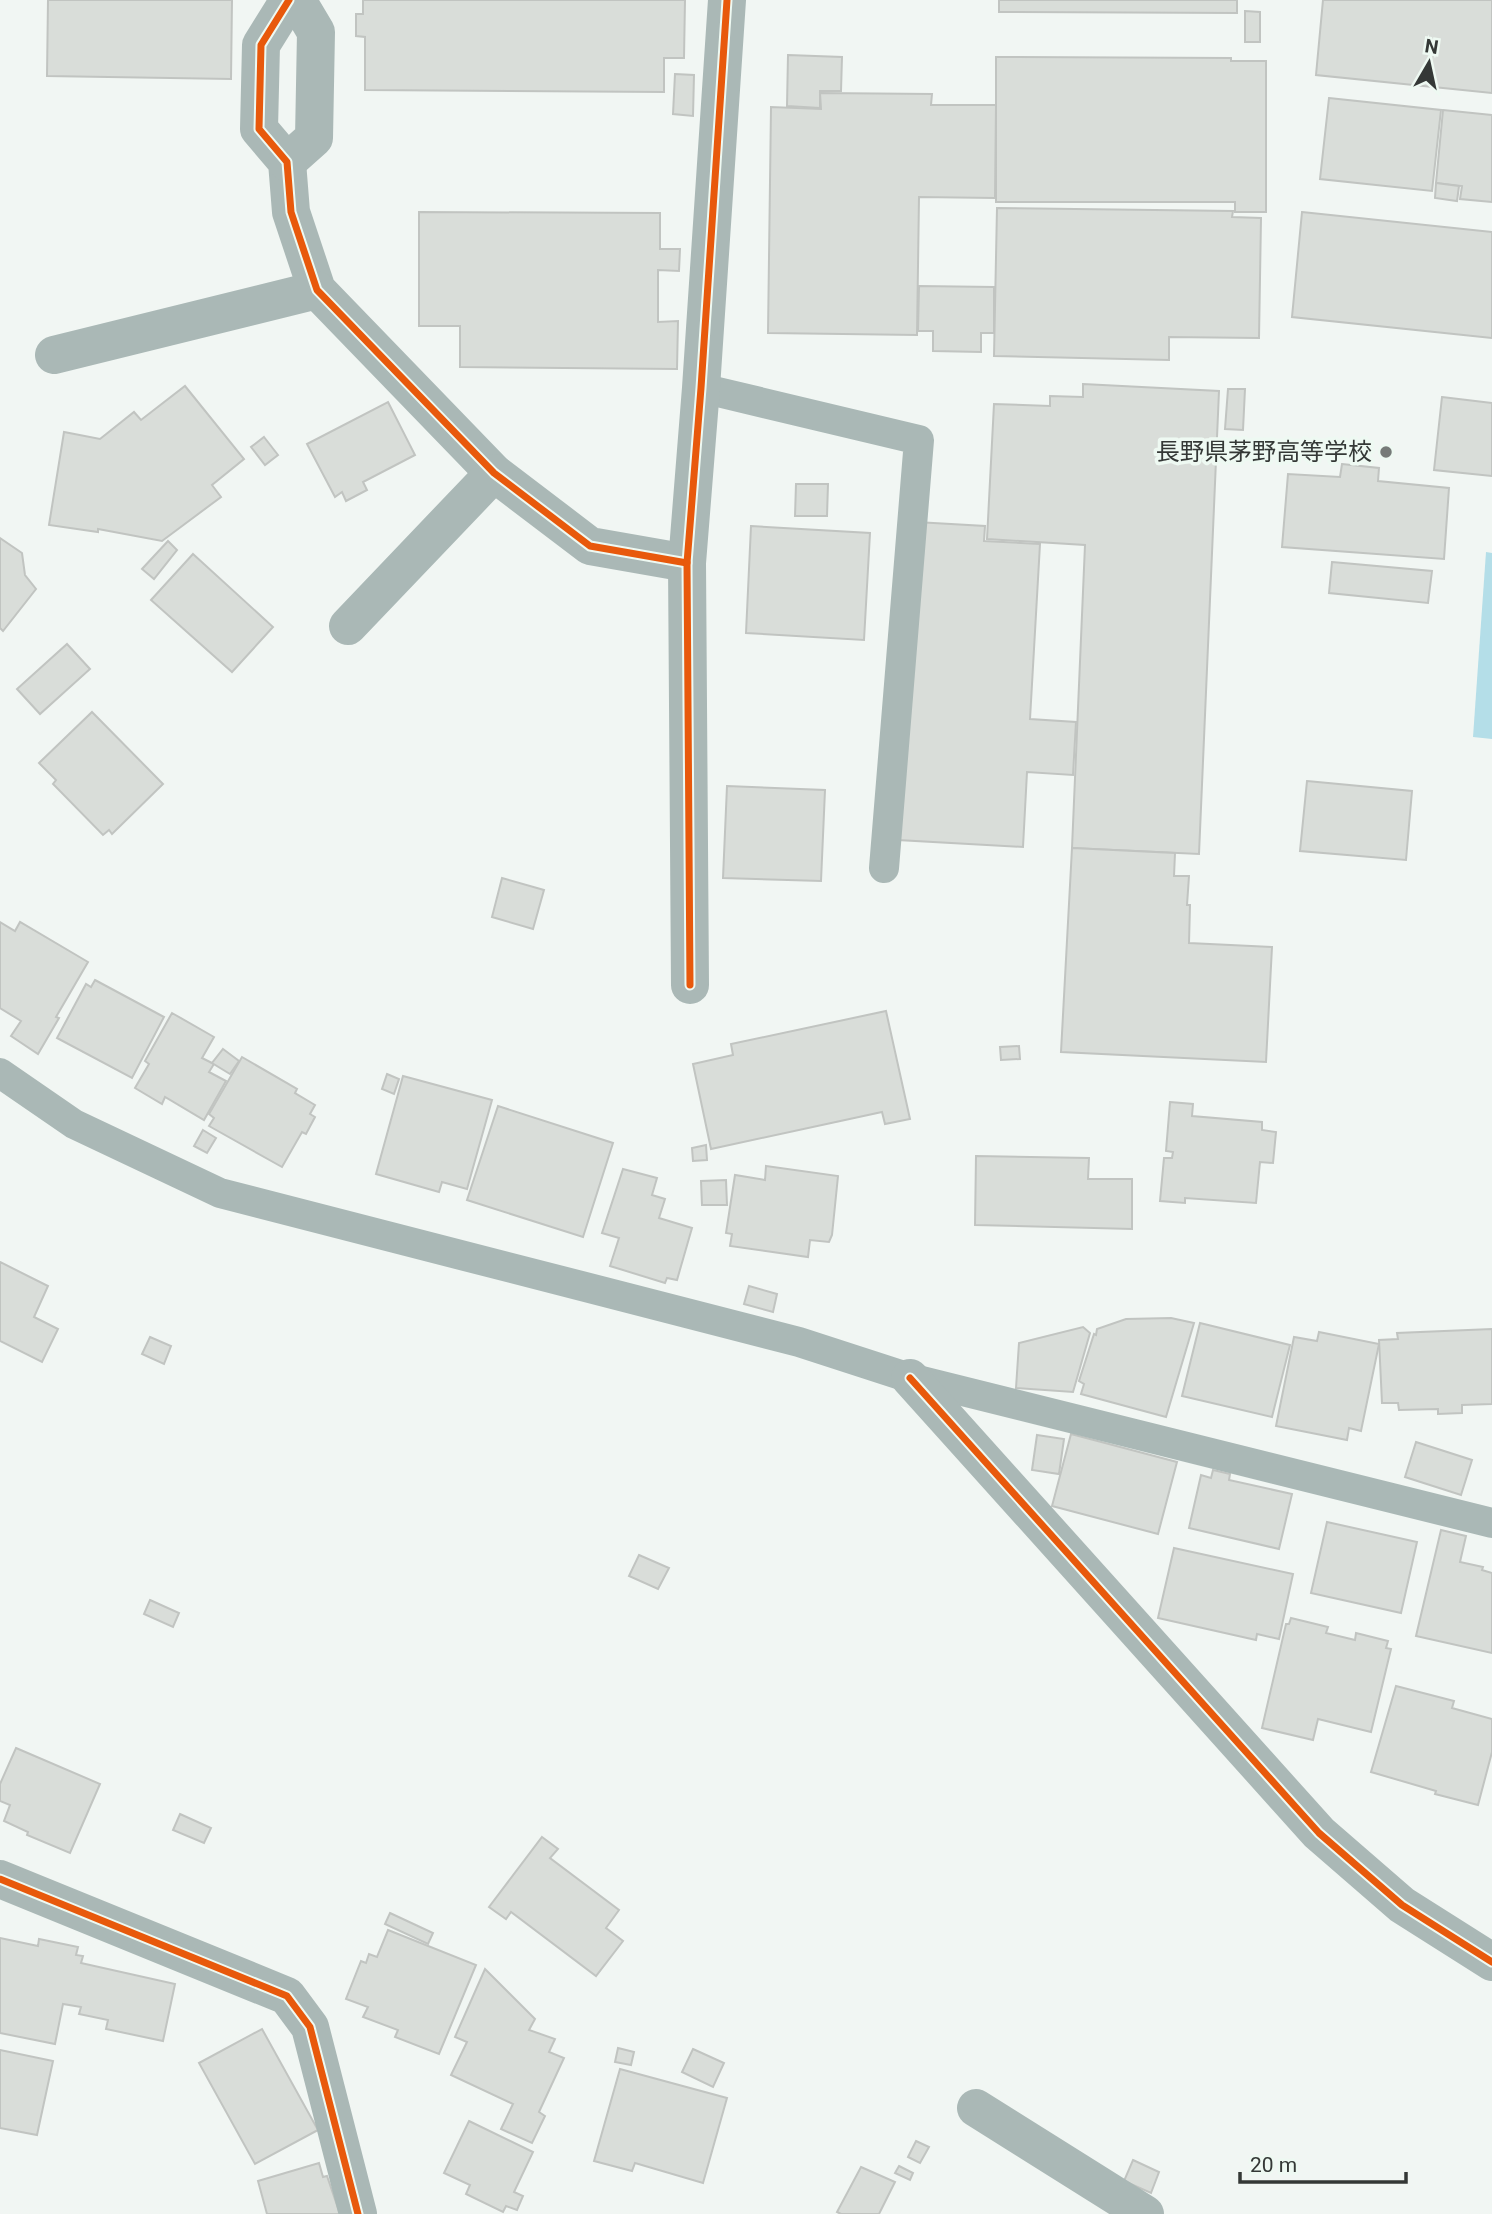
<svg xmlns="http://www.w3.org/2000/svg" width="1492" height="2214" font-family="Roboto,'Noto Sans JP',sans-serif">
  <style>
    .water { fill: #b4dee8 }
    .building { fill: #d9ddd9; stroke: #c1c4c1; stroke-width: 2 }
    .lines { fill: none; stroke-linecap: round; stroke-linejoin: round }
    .lane { stroke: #aab8b6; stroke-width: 30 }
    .street { stroke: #aab8b6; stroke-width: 38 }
    .cycleway-casing { stroke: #eef9f2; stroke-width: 11 }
    .cycleway { stroke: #e8590c; stroke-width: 7 }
    .poi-dot { fill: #767a78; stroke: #eef9f2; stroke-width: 2.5 }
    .labels { text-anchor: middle; stroke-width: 7; stroke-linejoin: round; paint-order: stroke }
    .poi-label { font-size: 24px; fill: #343836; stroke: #eef9f2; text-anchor: end }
  </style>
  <rect width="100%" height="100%" fill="#f1f6f3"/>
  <polygon class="water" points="1486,552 1492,553 1492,739 1473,737"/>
  <g class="building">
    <polygon points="48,0 232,0 231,79 47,76"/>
    <polygon points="363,0 685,0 684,58 664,58 664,92 365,90 365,37 356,36 356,14 363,14"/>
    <polygon points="999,0 1237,0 1237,13 999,12"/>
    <polygon points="1323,0 1492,0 1492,93 1316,75"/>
    <polygon points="1245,11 1260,12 1260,42 1245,42"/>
    <polygon points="788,55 842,57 841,91 820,91 820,108 787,106"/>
    <polygon points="996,57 1231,58 1231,61 1266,61 1266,212 1235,212 1235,202 996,202"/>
    <polygon points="675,74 694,75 693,116 673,114"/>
    <polygon points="820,93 932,94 931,105 996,105 995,198 919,197 917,335 768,333 771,107 821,109"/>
    <polygon points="1329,98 1441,110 1432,191 1320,179"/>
    <polygon points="1443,110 1492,115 1492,202 1460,199 1462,186 1436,183"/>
    <polygon points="1436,183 1459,186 1457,201 1435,198"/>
    <polygon points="997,208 1233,211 1232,217 1261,218 1259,338 1169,337 1169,360 994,356"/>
    <polygon points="419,212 660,213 660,249 680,249 679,271 658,270 658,322 678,321 677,369 460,367 460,326 419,326"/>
    <polygon points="1302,212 1492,232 1492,338 1292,317"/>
    <polygon points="919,286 994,287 994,333 981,333 981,352 933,351 933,331 918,331"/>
    <polygon points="1083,384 1219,391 1199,854 1072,848 1085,545 987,539 994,404 1050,406 1050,396 1083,397"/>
    <polygon points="185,386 244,459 212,485 221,497 162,541 98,529 98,532 49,525 64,432 100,439 134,412 141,420"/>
    <polygon points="1228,389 1245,389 1243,430 1225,429"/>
    <polygon points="1442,397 1492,403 1492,476 1434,470"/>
    <polygon points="388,402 415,455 363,482 367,490 346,501 342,492 335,497 307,444"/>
    <polygon points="264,437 278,455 265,465 251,447"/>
    <polygon points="1342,464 1379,468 1378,481 1449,488 1444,559 1282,547 1288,474 1340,477"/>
    <polygon points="796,484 828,484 827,516 795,516"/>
    <polygon points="916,522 985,526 984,541 1040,544 1030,719 1076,722 1073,775 1027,772 1023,847 898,840"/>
    <polygon points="751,526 870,533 864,640 746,633"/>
    <polygon points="0,538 22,553 25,575 36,589 3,631 0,628"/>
    <polygon points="168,541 177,550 154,579 142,569"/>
    <polygon points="193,554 273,627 232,672 151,600"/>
    <polygon points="1332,562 1432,571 1428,603 1329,593"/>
    <polygon points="67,644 90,669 40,714 17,689"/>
    <polygon points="92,712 163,784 112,834 109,830 103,835 53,784 56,780 39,763"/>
    <polygon points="1307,781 1412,791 1406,860 1300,851"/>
    <polygon points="727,786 825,790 821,881 723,878"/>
    <polygon points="1072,848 1175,853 1174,876 1189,876 1187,905 1190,905 1189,943 1272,947 1266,1062 1061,1052"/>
    <polygon points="502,878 544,890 533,929 492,917"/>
    <polygon points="0,922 15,931 20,922 88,962 56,1017 59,1018 38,1054 11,1036 21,1021 0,1008"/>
    <polygon points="95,980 164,1017 132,1078 57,1038 86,984 91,987"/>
    <polygon points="886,1011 910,1119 885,1124 882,1112 711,1149 693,1064 733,1055 731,1044"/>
    <polygon points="172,1013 214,1037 202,1058 214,1064 209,1072 226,1081 204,1120 165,1097 162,1104 135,1088 149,1064 145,1061"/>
    <polygon points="1019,1046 1020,1059 1001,1060 1000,1047"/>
    <polygon points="223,1049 239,1061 230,1074 212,1063"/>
    <polygon points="242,1057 297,1089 295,1093 315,1105 310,1114 315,1117 306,1134 302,1132 282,1167 209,1126 214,1118 209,1114"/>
    <polygon points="387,1074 399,1079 394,1094 382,1089"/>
    <polygon points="403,1076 492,1100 467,1189 442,1182 439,1192 376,1174"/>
    <polygon points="1170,1102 1193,1104 1192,1116 1262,1122 1262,1130 1276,1132 1273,1163 1260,1162 1256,1203 1185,1198 1185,1203 1160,1201 1164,1158 1172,1158 1173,1152 1166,1151"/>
    <polygon points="498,1106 613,1143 583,1237 467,1200"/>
    <polygon points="203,1130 216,1138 207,1153 194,1146"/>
    <polygon points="706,1145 707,1160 693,1161 692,1148"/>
    <polygon points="976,1156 1089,1158 1088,1179 1132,1179 1132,1229 975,1225"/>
    <polygon points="766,1166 838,1176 832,1235 829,1242 810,1240 808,1257 730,1246 732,1234 726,1233 735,1175 765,1180"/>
    <polygon points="623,1169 657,1178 652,1195 665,1199 659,1218 692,1228 677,1280 667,1278 665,1283 610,1266 619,1238 602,1233"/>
    <polygon points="726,1180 727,1205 702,1205 701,1181"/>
    <polygon points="0,1262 48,1286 34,1317 58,1329 42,1362 0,1341"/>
    <polygon points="749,1286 777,1294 773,1312 744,1304"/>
    <polygon points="1171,1318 1194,1323 1166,1417 1081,1394 1084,1384 1079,1381 1094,1334 1096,1335 1097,1329 1126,1319"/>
    <polygon points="1200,1323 1290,1345 1272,1417 1182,1396"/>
    <polygon points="1083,1327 1090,1333 1073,1392 1016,1388 1019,1343"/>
    <polygon points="1492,1329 1492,1404 1462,1405 1462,1413 1438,1414 1438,1409 1399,1410 1398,1403 1382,1403 1379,1340 1398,1339 1397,1333"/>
    <polygon points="1319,1332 1379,1344 1361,1431 1349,1428 1347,1440 1276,1426 1294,1337 1317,1341"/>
    <polygon points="150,1337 171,1346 164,1364 142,1354"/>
    <polygon points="1071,1434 1177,1462 1158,1534 1052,1506"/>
    <polygon points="1037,1435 1064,1439 1059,1474 1032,1470"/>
    <polygon points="1416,1442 1472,1460 1461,1495 1405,1477"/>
    <polygon points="1213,1470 1230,1474 1229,1480 1292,1494 1279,1549 1189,1528 1201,1475 1211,1478"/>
    <polygon points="1327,1522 1417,1542 1401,1613 1311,1593"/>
    <polygon points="1441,1530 1466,1536 1460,1562 1483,1567 1482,1570 1492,1573 1492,1653 1416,1636"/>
    <polygon points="1174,1548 1293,1574 1279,1639 1257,1634 1256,1640 1158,1618"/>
    <polygon points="639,1555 669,1568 658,1589 629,1576"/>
    <polygon points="150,1600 179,1613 173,1627 144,1614"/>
    <polygon points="1291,1618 1328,1627 1326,1633 1355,1640 1356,1633 1388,1641 1386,1648 1391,1649 1371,1732 1318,1719 1313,1740 1262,1728 1286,1624 1289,1624"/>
    <polygon points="1396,1686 1454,1701 1452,1708 1492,1719 1492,1752 1478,1805 1435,1794 1436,1791 1371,1772"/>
    <polygon points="16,1748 100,1784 70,1853 27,1835 28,1832 4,1821 10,1805 0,1801 0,1784"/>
    <polygon points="180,1814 211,1828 204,1843 173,1830"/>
    <polygon points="542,1837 558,1849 550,1858 619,1910 606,1928 623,1941 596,1976 511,1912 506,1919 489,1907"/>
    <polygon points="390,1913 433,1933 428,1944 385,1924"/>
    <polygon points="388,1930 476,1965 439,2054 395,2037 398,2030 363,2017 368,2007 346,1999 361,1961 366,1963 369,1954 377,1957"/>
    <polygon points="0,1938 38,1946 39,1939 78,1947 76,1955 83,1956 81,1963 175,1984 163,2041 106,2029 108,2020 79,2014 81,2007 63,2004 55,2044 0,2033"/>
    <polygon points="485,1969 535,2019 529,2030 555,2039 549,2052 564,2058 539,2112 545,2116 532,2143 501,2129 513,2104 451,2075 467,2042 455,2037"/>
    <polygon points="262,2029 318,2130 255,2164 199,2063"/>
    <polygon points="618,2048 634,2052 631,2065 615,2062"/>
    <polygon points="693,2049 724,2063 713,2087 682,2072"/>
    <polygon points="0,2050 53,2061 37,2135 0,2128"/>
    <polygon points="620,2069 727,2098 703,2183 635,2163 632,2171 594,2161"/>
    <polygon points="469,2121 533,2152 514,2192 523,2196 517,2210 506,2206 503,2212 466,2194 470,2185 444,2173"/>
    <polygon points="916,2141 929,2147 920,2163 908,2157"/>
    <polygon points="1133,2160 1159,2172 1151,2193 1124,2181"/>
    <polygon points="319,2163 323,2177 327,2176 340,2214 267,2214 258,2181"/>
    <polygon points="899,2166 913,2173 910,2180 895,2173"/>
    <polygon points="861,2167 895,2182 879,2214 841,2214 837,2212"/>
  </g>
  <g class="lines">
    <g class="lane">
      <polyline points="701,388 919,440 884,868"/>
      <polyline points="0,1073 74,1124 220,1193 799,1342 910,1378 1492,1523"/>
    </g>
    <g class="street">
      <polyline points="289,0 261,45 259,129 287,162 291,212 317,290 494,473 590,546 687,563"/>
      <polyline points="287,162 314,138 316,32 297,0"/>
      <polyline points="54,355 317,290"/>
      <polyline points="348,626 494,473"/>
      <polyline points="690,985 687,563 701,388 727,0"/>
      <polyline points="910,1378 1319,1833 1402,1905 1492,1962"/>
      <polyline points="0,1879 287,1996 310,2027 358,2214"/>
      <polyline points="976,2108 1145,2214"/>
    </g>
    <defs>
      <g id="cycleway">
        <polyline points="289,0 261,45 259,129 287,162 291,212 317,290 494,473 590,546 687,563"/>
        <polyline points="690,985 687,563 701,388 727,0"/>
        <polyline points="910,1378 1319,1833 1402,1905 1492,1962"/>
        <polyline points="0,1879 287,1996 310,2027 358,2214"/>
      </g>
    </defs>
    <use href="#cycleway" class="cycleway-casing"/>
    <use href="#cycleway" class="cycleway"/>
  </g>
  <circle class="poi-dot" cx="1386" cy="452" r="7"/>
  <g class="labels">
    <g class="poi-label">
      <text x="1372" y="460">長野県茅野高等学校</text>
    </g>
  </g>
  <g transform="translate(1429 63) rotate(9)" stroke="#eef9f2" stroke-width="5" paint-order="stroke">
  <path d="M0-5L12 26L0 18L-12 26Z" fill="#343836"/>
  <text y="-10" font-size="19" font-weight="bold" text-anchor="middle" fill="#343836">N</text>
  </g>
  <path d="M1240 2172v10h166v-10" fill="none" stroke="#343836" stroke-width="3.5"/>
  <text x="1250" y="2172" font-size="21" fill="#343836" stroke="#eef9f2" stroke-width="5" paint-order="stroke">20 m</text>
</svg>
